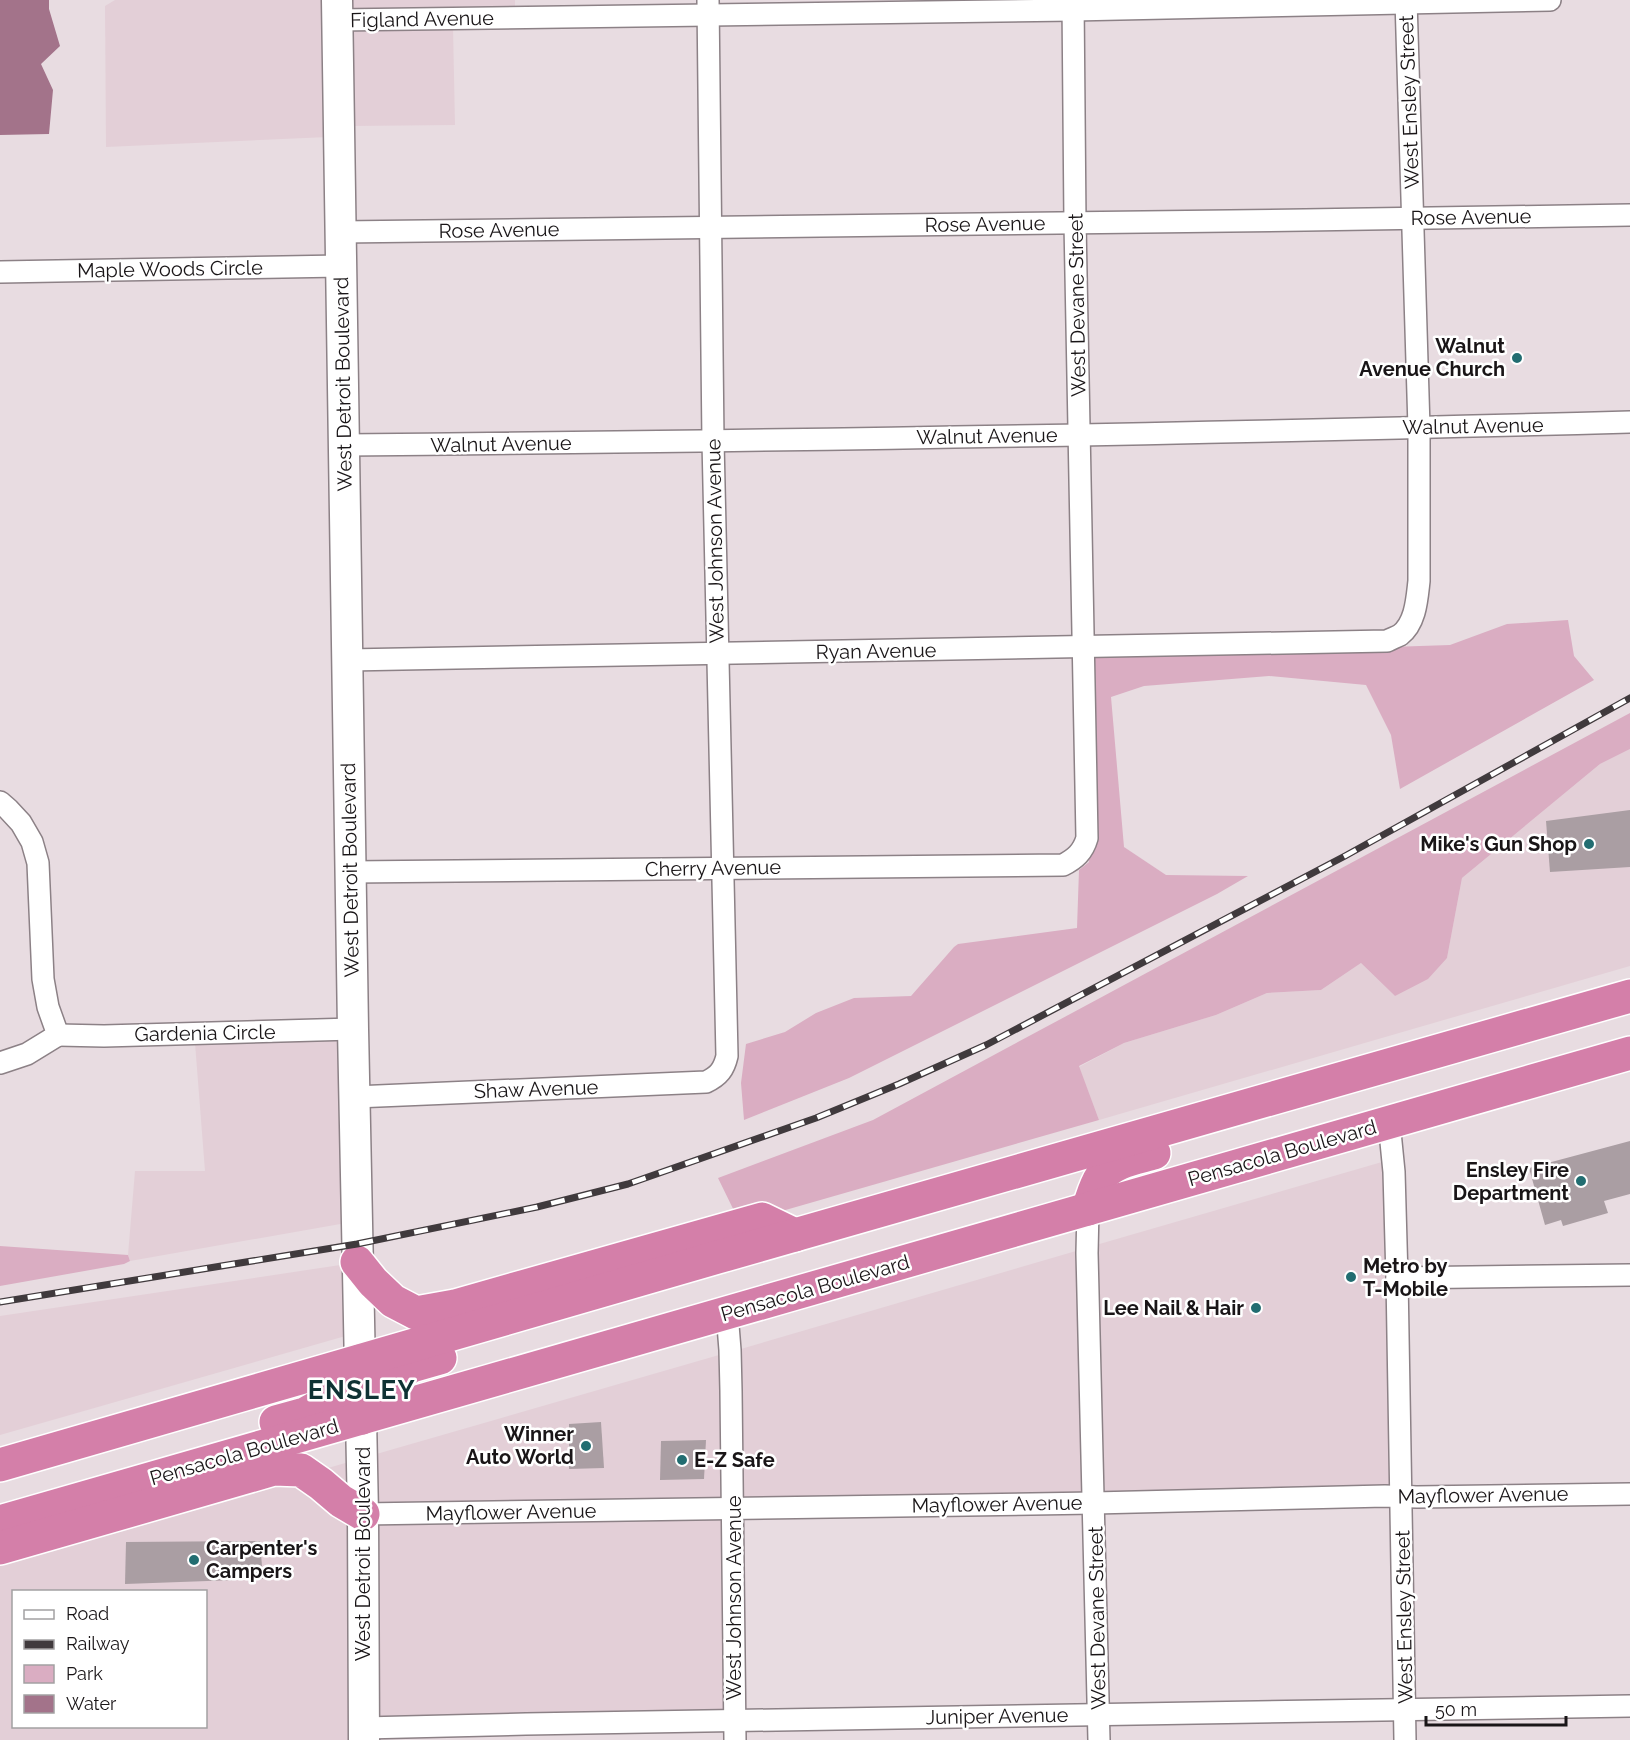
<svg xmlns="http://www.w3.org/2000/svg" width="1630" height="1740" font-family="Raleway,sans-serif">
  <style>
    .built { fill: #e3cfd7; fill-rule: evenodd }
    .green { fill: #daadc2 }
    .water { fill: #a3738a }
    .building { fill: #aa9ea3 }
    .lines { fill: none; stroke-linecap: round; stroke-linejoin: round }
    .street-casing { stroke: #8c8186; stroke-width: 24 }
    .secondary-casing { stroke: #8c8186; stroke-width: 33 }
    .highway-casing { stroke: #fff; stroke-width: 36 }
    .street { stroke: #fff; stroke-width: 21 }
    .secondary { stroke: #fff; stroke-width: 30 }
    .highway { stroke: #d47fa9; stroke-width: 33 }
    .rail-casing { stroke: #403a3d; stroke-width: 7 }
    .rail { stroke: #fff; stroke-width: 4.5; stroke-dasharray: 14; stroke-linecap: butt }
    .poi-dot { fill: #226d71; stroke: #fff; stroke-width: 2 }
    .labels { text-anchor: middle; stroke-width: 5; stroke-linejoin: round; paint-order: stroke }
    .street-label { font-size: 20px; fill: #191517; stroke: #fff }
    .poi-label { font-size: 20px; font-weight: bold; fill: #191517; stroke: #fff; text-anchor: end }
    .district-label { font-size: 26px; font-weight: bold; letter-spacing: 1.5px; fill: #0f3234; stroke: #fff }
  </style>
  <rect width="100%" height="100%" fill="#e8dce1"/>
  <g class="built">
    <polygon points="115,0 326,0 328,137 106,147 105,6"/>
    <polygon points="348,0 515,0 515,7 348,10"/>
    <polygon points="453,27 455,125 350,126 348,29"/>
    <polygon points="1630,749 1630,966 1099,1120 1079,1067 1124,1043 1216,1015 1267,993 1321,990 1361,963 1395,996 1447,958 1462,878 1600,764"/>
    <polygon points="342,1039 346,1223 130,1261 128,1255 135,1171 205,1171 195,1043"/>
    <polygon points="1382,1162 1387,1278 1391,1487 1105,1493 1098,1252 1096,1245"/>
    <polygon points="1076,1251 1083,1502 744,1514 741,1349"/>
    <polygon points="347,1264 349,1335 0,1435 0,1316"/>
    <polygon points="719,1355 722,1499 374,1504 373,1455"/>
    <path d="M352 1461 353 1740H0V1564ZM14 1592H206V1726H14Z"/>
    <polygon points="722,1518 724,1712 375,1719 375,1523"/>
  </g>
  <g class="green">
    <polygon points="1568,620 1574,656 1594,680 1400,789 1391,735 1366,685 1269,676 1144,686 1111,697 1124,847 1166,875 1248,876 1217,894 849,1078 744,1120 741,1083 746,1044 785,1032 816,1013 854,998 911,996 954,947 958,944 1077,928 1079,870 1089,862 1088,859 1095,848 1098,838 1094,657 1450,645 1507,624"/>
    <polygon points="1630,713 1630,749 1600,764 1462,878 1447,958 1428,979 1395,996 1361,963 1321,990 1267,993 1216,1015 1124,1043 1079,1066 1099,1120 740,1223 718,1178 873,1120"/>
    <polygon points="0,1246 128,1255 130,1261 124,1264 0,1286"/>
  </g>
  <polygon class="water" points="0,0 49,0 49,9 60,46 41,64 53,90 49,134 0,135"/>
  <g class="building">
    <polygon points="1630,810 1630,867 1550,872 1546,821"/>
    <polygon points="1630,1141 1630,1194 1604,1201 1608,1213 1563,1226 1561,1220 1545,1225 1529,1168"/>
    <polygon points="601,1422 604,1468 569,1469 569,1424"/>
    <polygon points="706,1440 704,1479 660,1480 661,1441"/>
    <polygon points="260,1541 263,1579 125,1584 126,1542"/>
  </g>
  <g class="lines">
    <defs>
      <g id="street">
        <polyline points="337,20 1073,10 1550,0"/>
        <polyline points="340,232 1305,220 1630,215"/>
        <polyline points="0,272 341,266"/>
        <path d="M344 445C773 441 1201 434 1630 422"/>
        <path d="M348 660 1387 641C1391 639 1396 637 1400 635 1416 623 1417 598 1419 581V428L1406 0"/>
        <polyline points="0,802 8,809 21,823 32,842 38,863 43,979 48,1007 58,1035 27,1054 0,1063"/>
        <path d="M350 872 1063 865C1075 859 1083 852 1087 838L1075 223 1073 0"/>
        <polyline points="58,1035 104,1036 353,1029"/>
        <path d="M355 1097 706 1082C719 1076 724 1069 727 1056L713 441 708 0"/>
        <polyline points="1389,1122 1394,1172 1397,1278 1405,1740"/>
        <polyline points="1088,1209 1087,1253 1099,1740"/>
        <polyline points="1397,1278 1630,1275"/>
        <polyline points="727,1313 730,1350 731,1391 735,1740"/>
        <polyline points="363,1514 1094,1503 1385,1496 1417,1497 1630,1494"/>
        <polyline points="364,1728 526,1724 1630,1706"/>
      </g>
      <polyline id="secondary" points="337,0 353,1029 363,1514 364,1740"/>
      <g id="highway">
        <path d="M1088 1209C1092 1198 1095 1186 1101 1177 1113 1161 1137 1158 1154 1153"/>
        <polyline points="357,1262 373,1282 393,1301 416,1313 455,1306 762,1219 795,1235"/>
        <polyline points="362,1418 382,1383 412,1366 440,1358"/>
        <polyline points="276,1422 305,1414 341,1394 360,1361"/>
        <polyline points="0,1465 718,1257 1630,996"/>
        <polyline points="0,1522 1630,1053"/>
        <polyline points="0,1548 274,1469 301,1470 321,1484 341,1501 363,1514"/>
      </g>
    </defs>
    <use href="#street" class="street-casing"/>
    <use href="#secondary" class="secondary-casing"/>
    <use href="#highway" class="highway-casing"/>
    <use href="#street" class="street"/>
    <use href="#secondary" class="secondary"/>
    <use href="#highway" class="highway"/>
    <defs>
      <polyline id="rail" points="0,1302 357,1244 537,1207 628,1184 816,1118 899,1084 986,1045 1345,856 1630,698"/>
    </defs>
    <use href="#rail" class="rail-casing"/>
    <use href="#rail" class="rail"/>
  </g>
  <g class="poi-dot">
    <circle cx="1517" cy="358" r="6"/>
    <circle cx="1589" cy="844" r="6"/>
    <circle cx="1581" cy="1181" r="6"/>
    <circle cx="1351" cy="1277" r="6"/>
    <circle cx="1256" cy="1308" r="6"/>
    <circle cx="586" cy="1446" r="6"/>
    <circle cx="682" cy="1460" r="6"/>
    <circle cx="194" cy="1560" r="6"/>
  </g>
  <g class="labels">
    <g class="street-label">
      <text transform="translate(422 19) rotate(-1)" y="7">Figland Avenue</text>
      <text transform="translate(1409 102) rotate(-92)" y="7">West Ensley Street</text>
      <text transform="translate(1471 217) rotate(-1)" y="7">Rose Avenue</text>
      <text transform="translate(985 224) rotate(-1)" y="7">Rose Avenue</text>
      <text transform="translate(499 230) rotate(-1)" y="7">Rose Avenue</text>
      <text transform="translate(170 269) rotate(-1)" y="7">Maple Woods Circle</text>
      <text transform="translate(1077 305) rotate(-91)" y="7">West Devane Street</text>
      <text transform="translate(343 384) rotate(-91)" y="7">West Detroit Boulevard</text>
      <text transform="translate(1473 426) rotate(-1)" y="7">Walnut Avenue</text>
      <text transform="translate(987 436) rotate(-1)" y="7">Walnut Avenue</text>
      <text transform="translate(501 444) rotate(-1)" y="7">Walnut Avenue</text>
      <text transform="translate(715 541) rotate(-91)" y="7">West Johnson Avenue</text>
      <text transform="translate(876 651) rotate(-1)" y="7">Ryan Avenue</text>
      <text transform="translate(713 868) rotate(-1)" y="7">Cherry Avenue</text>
      <text transform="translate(350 870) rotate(-91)" y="7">West Detroit Boulevard</text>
      <text transform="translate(205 1033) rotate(-1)" y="7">Gardenia Circle</text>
      <text transform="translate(536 1089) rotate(-2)" y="7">Shaw Avenue</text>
      <text transform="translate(1282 1153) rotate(-16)" y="7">Pensacola Boulevard</text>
      <text transform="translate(815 1288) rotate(-16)" y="7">Pensacola Boulevard</text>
      <text transform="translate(244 1452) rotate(-16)" y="7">Pensacola Boulevard</text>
      <text transform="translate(1483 1495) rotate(-1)" y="7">Mayflower Avenue</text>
      <text transform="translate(997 1504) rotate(-1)" y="7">Mayflower Avenue</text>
      <text transform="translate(511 1512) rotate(-1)" y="7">Mayflower Avenue</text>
      <text transform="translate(363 1554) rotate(-90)" y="7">West Detroit Boulevard</text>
      <text transform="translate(734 1598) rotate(-90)" y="7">West Johnson Avenue</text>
      <text transform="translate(1404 1617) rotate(-91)" y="7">West Ensley Street</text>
      <text transform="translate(1097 1618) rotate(-91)" y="7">West Devane Street</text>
      <text transform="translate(997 1716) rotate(-1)" y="7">Juniper Avenue</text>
    </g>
    <g class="poi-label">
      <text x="1505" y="353">Walnut<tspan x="1505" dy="23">Avenue Church</tspan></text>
      <text x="1577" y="851">Mike's Gun Shop</text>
      <text x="1569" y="1177">Ensley Fire<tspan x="1569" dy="23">Department</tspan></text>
      <text x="1363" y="1273" text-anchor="start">Metro by<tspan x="1363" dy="23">T-Mobile</tspan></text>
      <text x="1244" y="1315">Lee Nail &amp; Hair</text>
      <text x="574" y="1441">Winner<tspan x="574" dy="23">Auto World</tspan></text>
      <text x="694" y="1467" text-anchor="start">E-Z Safe</text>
      <text x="206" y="1555" text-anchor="start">Carpenter's<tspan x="206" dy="23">Campers</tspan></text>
    </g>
    <g class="district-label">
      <text x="362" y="1399">ENSLEY</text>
    </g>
  </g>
  <rect x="12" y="1590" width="195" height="138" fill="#ffffff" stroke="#a3a1a2" stroke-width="1.5"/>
  <rect x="24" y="1610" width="30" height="9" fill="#ffffff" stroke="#a3a1a2" stroke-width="1.5"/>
  <text x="66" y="1620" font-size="18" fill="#191517">Road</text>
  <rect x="24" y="1640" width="30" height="9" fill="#403a3d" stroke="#a3a1a2" stroke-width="1.5"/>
  <text x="66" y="1650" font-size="18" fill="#191517">Railway</text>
  <rect x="24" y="1665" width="30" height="18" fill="#daadc2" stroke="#a3a1a2" stroke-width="1.5"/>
  <text x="66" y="1680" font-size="18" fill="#191517">Park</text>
  <rect x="24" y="1695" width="30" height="18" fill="#a3738a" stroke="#a3a1a2" stroke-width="1.5"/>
  <text x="66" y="1710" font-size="18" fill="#191517">Water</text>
  <path d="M1426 1716v9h140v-9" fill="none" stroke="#191517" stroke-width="3"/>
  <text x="1435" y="1716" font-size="18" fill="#191517" stroke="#ffffff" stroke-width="4.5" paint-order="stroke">50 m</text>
</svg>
